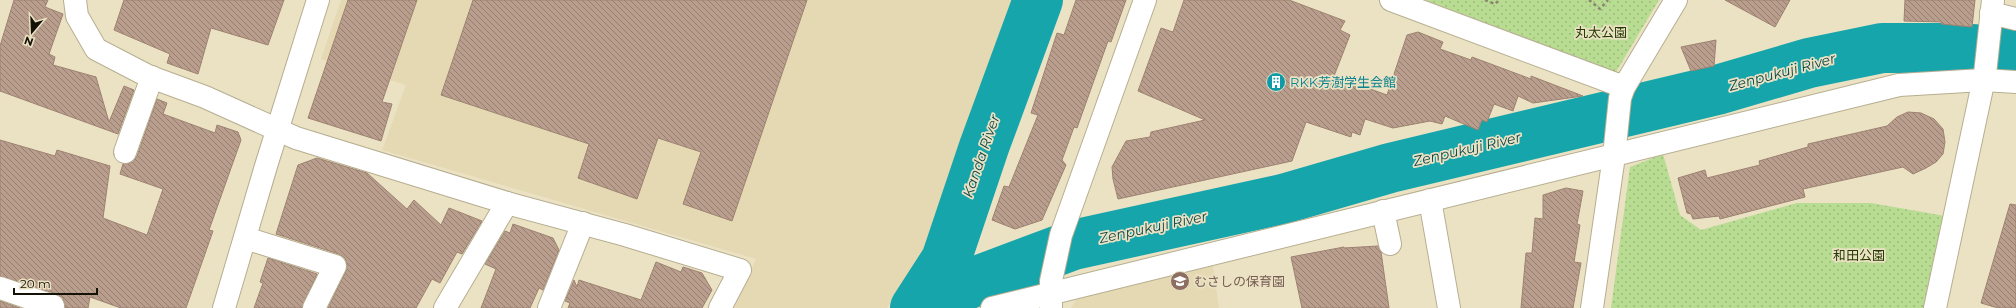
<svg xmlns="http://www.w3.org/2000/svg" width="2016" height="308" font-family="Montserrat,'Noto Sans JP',sans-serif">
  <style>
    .built { fill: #e5d9b4 }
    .grass { fill: url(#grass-dots) }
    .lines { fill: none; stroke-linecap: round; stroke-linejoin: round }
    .river { stroke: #16a5aa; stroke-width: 50 }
    .building { fill: url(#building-back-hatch); stroke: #9d8271 }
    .minor-casing { stroke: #b7ae91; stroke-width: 24 }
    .path { stroke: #8b856f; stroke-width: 2.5; stroke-dasharray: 3 3; stroke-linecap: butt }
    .minor { stroke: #fff; stroke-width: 22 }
    .labels { text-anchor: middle; stroke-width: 3.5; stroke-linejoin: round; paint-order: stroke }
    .park-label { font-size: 13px; fill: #243a02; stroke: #ebe2c4 }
    .culture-label { font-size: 13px; fill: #0d838f; stroke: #ebe2c4; text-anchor: start }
    .education-label { font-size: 13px; fill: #785e54; stroke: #ebe2c4; text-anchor: start }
    .water-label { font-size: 14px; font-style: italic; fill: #0f4749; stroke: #ebe2c4 }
  </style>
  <defs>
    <pattern id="grass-dots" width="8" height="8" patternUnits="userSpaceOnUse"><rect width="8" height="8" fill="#b7dc92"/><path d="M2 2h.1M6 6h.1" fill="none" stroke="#9cbc7c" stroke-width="1.8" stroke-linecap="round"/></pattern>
    <pattern id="building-back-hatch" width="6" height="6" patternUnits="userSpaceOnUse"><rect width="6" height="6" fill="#ba9e8d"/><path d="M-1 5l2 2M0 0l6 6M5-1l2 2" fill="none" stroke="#967f71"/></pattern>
  </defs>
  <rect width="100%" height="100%" fill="#ebe2c4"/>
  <g class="built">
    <polygon points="341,0 1024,0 928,244 887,308 734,308 756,259 382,150 406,85 321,59"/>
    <polygon points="1213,266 1219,308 1071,308 1078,297"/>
  </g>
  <g class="grass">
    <polygon points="1425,0 1659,0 1616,72"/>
    <polygon points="1663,154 1680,215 1701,230 1797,203 1871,203 1945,216 1925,308 1611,308 1630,167"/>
  </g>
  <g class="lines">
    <g class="river">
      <polyline points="915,308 946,260 984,147 1038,0"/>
      <polyline points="932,308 966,285 1073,245 1283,199 1390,168 1717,90 1809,63 1882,48 1957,48 2016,52"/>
    </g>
  </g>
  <g class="building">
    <polygon points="14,0 48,0 45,7 63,14 49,54 55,57 53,65 96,77 109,122 124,86 134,90 118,134 0,91 0,46"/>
    <polygon points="124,0 284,0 268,45 211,28 198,74 167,63 170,54 114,30"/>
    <polygon points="348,0 417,0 382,102 392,104 381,141 308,118"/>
    <polygon points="473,0 807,0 732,221 683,204 701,152 658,138 637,199 578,178 589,144 441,95"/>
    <polygon points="1076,0 1126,0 1111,42 1108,41 1077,128 1074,127 1062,160 1066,165 1042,220 1015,229 992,220 1004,186 1009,187 1038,115 1031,113 1057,33 1064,35"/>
    <polygon points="1184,0 1289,0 1345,21 1340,30 1350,35 1334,76 1387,95 1407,35 1418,32 1443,42 1440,49 1471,60 1472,57 1531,79 1531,76 1583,96 1533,103 1518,96 1513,111 1494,104 1487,122 1482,120 1478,130 1445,116 1442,124 1430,121 1393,128 1365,119 1360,135 1352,132 1351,137 1306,122 1292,161 1118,199 1113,179 1112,167 1126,141 1150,137 1151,132 1205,120 1138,91 1161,28 1173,32"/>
    <polygon points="1725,0 1790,0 1775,27"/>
    <polygon points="1905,0 1975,0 1972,27 1941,24 1942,22 1904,21"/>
    <polygon points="1716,40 1714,66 1691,71 1681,47"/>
    <polygon points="157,99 167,103 163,114 215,133 217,125 238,132 241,140 209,230 213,231 186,308 121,308 90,297 88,308 65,308 63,298 57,294 0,276 0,140 55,156 57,150 110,166 103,218 147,235 163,189 120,174 123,164 133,162 137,156"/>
    <polygon points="1908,112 1921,113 1934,119 1943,129 1945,142 1943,154 1936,162 1926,168 1913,174 1903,167 1803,189 1805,197 1720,219 1719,216 1693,219 1691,214 1687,213 1678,178 1705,170 1707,178 1760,165 1759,161 1808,147 1808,144 1887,126 1897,117"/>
    <polygon points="317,158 367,173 407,209 414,200 441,225 449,208 482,221 462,254 457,252 440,283 432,279 416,308 328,308 346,271 347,265 345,258 339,254 276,234 298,165"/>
    <polygon points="1566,188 1583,191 1577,224 1580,225 1574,262 1581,263 1573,308 1521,308 1526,253 1532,253 1535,218 1543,219 1543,195"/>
    <polygon points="2010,204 2016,205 2016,308 1998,308 1981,303"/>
    <polygon points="513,224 553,238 559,250 543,290 539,288 530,308 481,308 496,269 485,264 505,231 510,233"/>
    <polygon points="1378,246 1381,252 1389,308 1302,308 1291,257 1344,247 1344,248"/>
    <polygon points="268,258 317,274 302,308 254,308 263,283 260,282"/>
    <polygon points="656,262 681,272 683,267 702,273 712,290 702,308 568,308 570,303 565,301 574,280 577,287 579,280 641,300"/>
    <polygon points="0,301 20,308 0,308"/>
  </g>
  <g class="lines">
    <defs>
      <g id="minor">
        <polyline points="75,0 77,16 96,49 148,76 205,97 296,138 507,203 625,235 740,270 720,308"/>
        <polyline points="1391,0 1624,87"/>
        <polyline points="1991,13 2016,19"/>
        <polyline points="125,152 152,77"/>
        <polyline points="1430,200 1449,308"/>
        <polyline points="1383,211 1390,244"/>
        <polyline points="245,238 335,266 314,308"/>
        <polyline points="0,288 53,306"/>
        <polyline points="224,308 266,166 318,0"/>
        <polyline points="445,308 507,203"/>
        <polyline points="549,308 583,223"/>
        <polyline points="992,308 1899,85 1983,80 2016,82"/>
        <polyline points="1051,308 1051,281 1061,235 1145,0"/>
        <polyline points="1592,308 1614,156 1620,98 1624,87 1676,0"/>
        <polyline points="1935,308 1985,74 1993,0"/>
      </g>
    </defs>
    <use href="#minor" class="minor-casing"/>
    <g class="path">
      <polyline points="1485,0 1495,4 1499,0"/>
      <polyline points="1589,0 1600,9 1608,0"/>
    </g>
    <use href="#minor" class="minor"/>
  </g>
  <defs>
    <symbol id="building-disc" viewBox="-11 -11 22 22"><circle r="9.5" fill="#0f9aa8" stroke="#ebe2c4"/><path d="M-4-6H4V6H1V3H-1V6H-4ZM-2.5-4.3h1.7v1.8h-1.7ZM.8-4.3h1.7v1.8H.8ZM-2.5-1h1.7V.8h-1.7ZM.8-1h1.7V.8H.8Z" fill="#fff"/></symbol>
    <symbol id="school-disc" viewBox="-11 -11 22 22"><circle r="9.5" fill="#8d6e63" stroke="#ebe2c4"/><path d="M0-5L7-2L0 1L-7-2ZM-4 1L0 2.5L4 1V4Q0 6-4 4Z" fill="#fff"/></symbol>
  </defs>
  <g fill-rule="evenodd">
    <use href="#building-disc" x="1265" y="71" width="22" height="22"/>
    <use href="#school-disc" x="1169" y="270" width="22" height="22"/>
  </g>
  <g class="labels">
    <g class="park-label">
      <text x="1601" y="37">丸太公園</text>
      <text x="1859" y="260">和田公園</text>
    </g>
    <g class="culture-label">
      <text x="1290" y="87">RKK芳澍学生会館</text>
    </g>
    <g class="education-label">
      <text x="1194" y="286">むさしの保育園</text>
    </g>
    <g class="water-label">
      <text transform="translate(1782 72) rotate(-15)" y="5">Zenpukuji River</text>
      <text transform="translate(1467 149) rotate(-13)" y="5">Zenpukuji River</text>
      <text transform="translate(981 156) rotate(-71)" y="5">Kanda River</text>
      <text transform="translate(1153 227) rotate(-12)" y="5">Zenpukuji River</text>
    </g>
  </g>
  <g transform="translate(32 32) rotate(199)" stroke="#ebe2c4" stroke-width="3" paint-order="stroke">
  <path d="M0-3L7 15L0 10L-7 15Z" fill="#141106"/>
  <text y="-6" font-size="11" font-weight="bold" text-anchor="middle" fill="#141106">N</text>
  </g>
  <path d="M14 288v6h83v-6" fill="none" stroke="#141106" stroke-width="2"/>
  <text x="20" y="288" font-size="12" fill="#141106" stroke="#ebe2c4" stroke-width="3" paint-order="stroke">20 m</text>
</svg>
